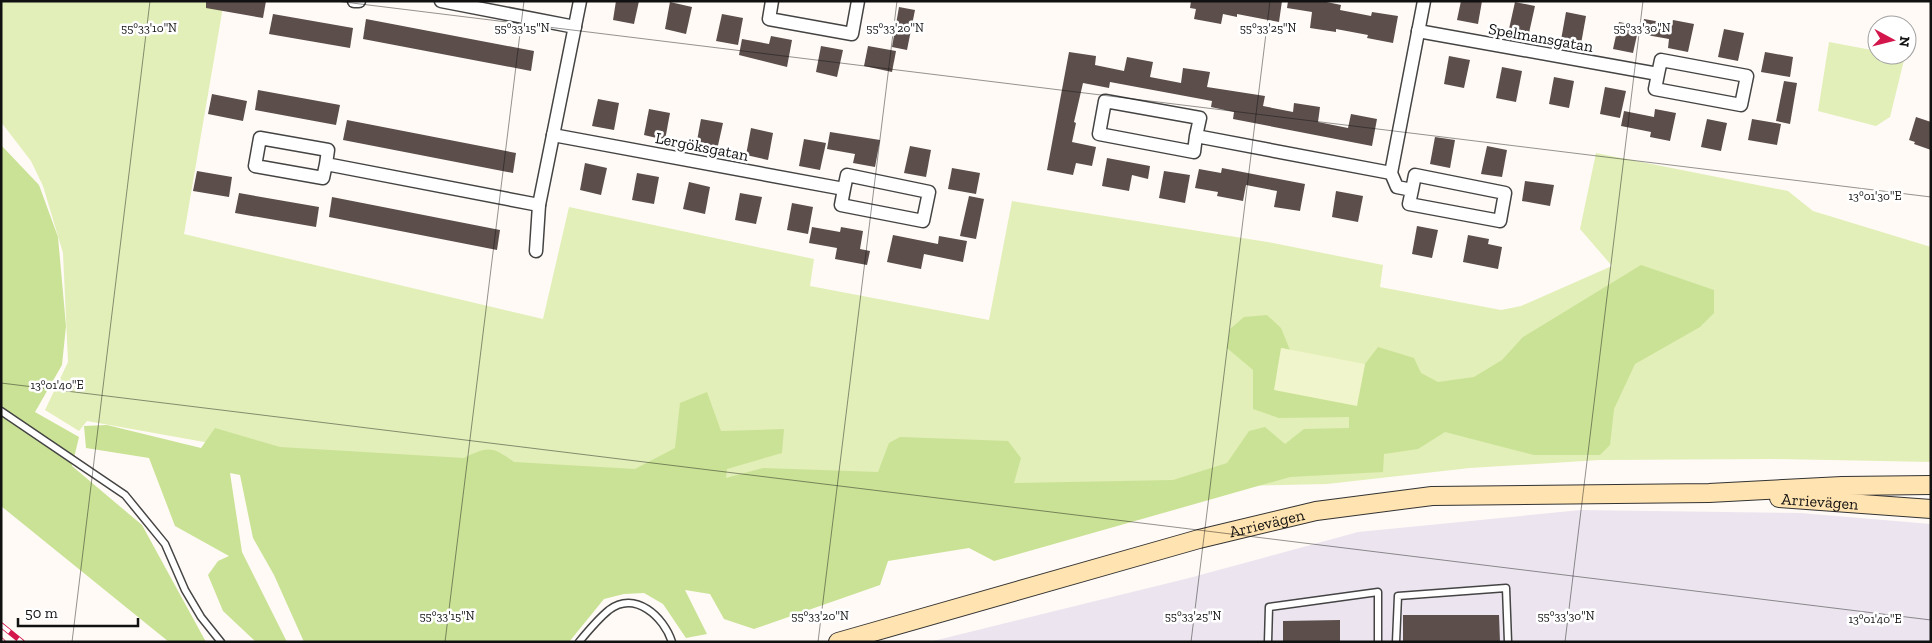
<svg xmlns="http://www.w3.org/2000/svg" width="1932" height="643" font-family="'Zilla Slab',serif">
  <style>
    .industrial { fill: #ece5f0 }
    .green { fill: #e2efb8 }
    .forest { fill: #cae295 }
    .pitch { fill: #f1f5cb }
    .building { fill: #5b4e4b }
    .lines { fill: none; stroke-linecap: round; stroke-linejoin: round }
    .lane-casing { stroke: #444; stroke-width: 9 }
    .street-casing { stroke: #444; stroke-width: 15 }
    .secondary-casing { stroke: #333; stroke-width: 20 }
    .lane { stroke: #fff; stroke-width: 6 }
    .street { stroke: #fff; stroke-width: 12 }
    .secondary { stroke: #ffe3b0; stroke-width: 18 }
    .rail-casing { stroke: #d3164c; stroke-width: 5.5 }
    .rail { stroke: #fff; stroke-width: 4; stroke-dasharray: 11; stroke-linecap: butt }
    .ticks { fill: none; stroke: #111; stroke-width: 1; stroke-opacity: 0.45 }
    .labels { text-anchor: middle; stroke-width: 5; stroke-linejoin: round; paint-order: stroke }
    .street-label { font-size: 16px; fill: #111; stroke: #fff }
    .ticks-label { font-size: 12px; text-anchor: middle; fill: #111; stroke: #fff; stroke-width: 5; stroke-linejoin: round; paint-order: stroke }
  </style>
  <rect width="100%" height="100%" fill="#fffaf5"/>
  <polygon class="industrial" points="1581,510 1801,513 1931,524 1931,642 929,642 1189,578 1358,532"/>
  <g class="green">
    <polygon points="1,1 224,1 184,234 543,319 569,207 814,259 810,286 989,320 1012,201 1273,243 1383,265 1380,287 1501,310 1521,306 1612,266 1580,229 1596,153 1788,191 1813,211 1931,247 1931,462 1772,459 1600,460 1470,468 1327,484 889,493 272,454 87,421 79,431 45,410 68,362 63,253 43,186 31,161 1,122"/>
    <polygon points="1829,42 1877,51 1877,55 1905,56 1890,117 1876,126 1818,111"/>
  </g>
  <g class="forest">
    <polygon points="1,145 39,185 58,237 66,326 62,365 35,412 79,437 72,466 142,525 206,642 169,642 1,506"/>
    <path d="M1641 265 1714 290V313L1700 327 1635 364 1614 409 1610 445 1600 455H1534L1445 432 1418 449 1384 454 1383 472 1290 477 994 561 969 548 888 561 880 585 754 629 724 619 710 594 685 590 707 634 686 638 663 604 644 593 624 594 604 599 569 642H304L274 575 253 538 240 475 230 473 242 552 287 642H256L223 611 208 575 218 561 229 556 175 526 149 458 86 448 84 426 107 425 201 448 215 428 280 447 464 458C488 446 492 446 514 462L635 469 675 448 680 403 707 392 721 431 784 429 782 453 727 469 726 478 763 468 878 472 889 443 900 437 1008 441 1021 458 1014 483 1173 480 1227 463 1249 431 1265 427 1285 444 1304 429 1349 428V417L1279 418 1253 409V370L1227 348 1230 329 1244 317 1267 315 1281 328 1290 350 1282 348 1356 405 1365 364 1378 347 1414 358 1421 373 1438 382 1474 377 1502 360 1523 337Z"/>
  </g>
  <polygon class="pitch" points="1281,348 1365,364 1357,406 1274,390"/>
  <g class="building">
    <polygon points="206,1 266,1 263,18 206,8"/>
    <polygon points="616,1 639,1 634,24 613,20"/>
    <polygon points="1191,1 1282,1 1279,22 1237,14 1237,17 1223,14 1221,24 1194,19 1196,9 1190,8"/>
    <polygon points="1288,1 1322,1 1341,5 1340,10 1371,16 1372,12 1398,16 1393,43 1367,38 1368,35 1336,29 1336,32 1310,28 1312,12 1287,8"/>
    <polygon points="1461,1 1482,1 1478,24 1457,20"/>
    <polygon points="670,2 692,7 686,34 665,29"/>
    <polygon points="1515,2 1535,6 1529,33 1509,29"/>
    <polygon points="899,7 915,10 907,50 892,47"/>
    <polygon points="1566,12 1586,16 1581,44 1561,40"/>
    <polygon points="273,14 353,28 350,48 269,34"/>
    <polygon points="722,14 743,18 738,45 716,41"/>
    <polygon points="366,19 534,51 531,71 363,39"/>
    <polygon points="1644,19 1672,24 1673,20 1694,24 1688,52 1668,48 1669,39 1641,34"/>
    <polygon points="1619,22 1639,26 1633,53 1613,49"/>
    <polygon points="1724,29 1744,33 1738,61 1718,57"/>
    <polygon points="771,36 792,40 787,67 739,55 742,39 769,44"/>
    <polygon points="821,46 843,50 837,77 816,72"/>
    <polygon points="868,46 896,51 892,72 864,66"/>
    <polygon points="1069,52 1096,56 1095,65 1124,71 1127,57 1153,62 1150,77 1181,83 1183,68 1210,72 1207,87 1265,96 1263,106 1293,112 1294,103 1320,107 1318,122 1348,128 1351,114 1377,119 1372,146 1233,119 1234,112 1211,107 1212,101 1110,82 1109,88 1083,83 1074,122 1076,123 1072,142 1096,147 1092,166 1076,163 1073,175 1047,170"/>
    <polygon points="1765,52 1793,57 1790,77 1761,72"/>
    <polygon points="1449,56 1470,60 1464,88 1444,84"/>
    <polygon points="1502,67 1522,71 1516,102 1496,98"/>
    <polygon points="1554,77 1574,81 1569,108 1549,104"/>
    <polygon points="1784,81 1797,83 1790,124 1776,121"/>
    <polygon points="1605,87 1626,91 1620,118 1600,114"/>
    <polygon points="258,90 340,105 336,125 255,110"/>
    <polygon points="212,94 247,101 243,121 208,114"/>
    <polygon points="598,99 619,103 614,130 592,126"/>
    <polygon points="649,109 670,113 665,140 644,135"/>
    <polygon points="1655,109 1676,113 1670,141 1650,137 1651,132 1621,126 1624,111 1654,117"/>
    <polygon points="1916,117 1931,122 1931,150 1914,144 1915,142 1909,140"/>
    <polygon points="701,119 723,123 717,150 696,146"/>
    <polygon points="1707,119 1727,123 1721,151 1701,147"/>
    <polygon points="1752,119 1781,124 1777,145 1748,140"/>
    <polygon points="347,120 516,153 513,173 343,140"/>
    <polygon points="751,128 773,133 768,160 746,155"/>
    <polygon points="830,132 880,140 875,167 853,163 855,154 827,149"/>
    <polygon points="1435,137 1455,140 1450,168 1430,164"/>
    <polygon points="804,139 826,143 820,170 799,166"/>
    <polygon points="910,146 931,150 926,177 904,173"/>
    <polygon points="1487,146 1507,150 1502,177 1481,174"/>
    <polygon points="1107,158 1150,166 1148,179 1132,175 1129,191 1102,186"/>
    <polygon points="585,163 607,168 601,195 580,190"/>
    <polygon points="952,168 980,173 976,194 948,189"/>
    <polygon points="1222,168 1305,184 1300,211 1274,207 1277,191 1246,185 1243,201 1217,196 1218,192 1195,188 1199,169 1221,173"/>
    <polygon points="197,171 232,177 229,197 193,191"/>
    <polygon points="1164,171 1190,175 1185,203 1159,198"/>
    <polygon points="637,173 659,177 654,204 632,200"/>
    <polygon points="1525,181 1554,185 1550,206 1522,201"/>
    <polygon points="689,182 710,187 705,214 683,209"/>
    <polygon points="1336,191 1363,196 1358,222 1332,217"/>
    <polygon points="239,193 319,207 316,227 235,213"/>
    <polygon points="740,193 762,197 756,224 735,220"/>
    <polygon points="969,196 984,199 976,239 960,236"/>
    <polygon points="332,197 500,230 497,250 329,217"/>
    <polygon points="792,203 813,207 808,234 787,230"/>
    <polygon points="1417,226 1438,230 1432,258 1412,254"/>
    <polygon points="812,227 840,232 841,227 863,231 860,249 870,251 867,265 835,259 837,248 809,243"/>
    <polygon points="893,235 938,244 939,236 967,241 963,262 924,254 921,269 887,262"/>
    <polygon points="1468,235 1489,239 1488,244 1502,247 1498,269 1463,262"/>
    <polygon points="1403,615 1499,615 1500,642 1403,642"/>
    <polygon points="1340,620 1340,642 1283,642 1283,621"/>
  </g>
  <g class="lines">
    <defs>
      <g id="lane">
        <polyline points="1,411 125,495 165,544 185,590 201,617 221,642"/>
        <path d="M579 642C588 631 598 619 609 610 635 590 664 617 672 642"/>
        <polyline points="1268,642 1269,607 1378,592 1378,642"/>
        <polyline points="1396,642 1398,596 1506,588 1508,642"/>
      </g>
      <g id="street">
        <polyline points="354,1 359,1"/>
        <polyline points="441,1 575,27"/>
        <polyline points="772,1 769,19 852,34 858,1"/>
        <polyline points="1418,31 1658,74 1655,89 1741,105 1747,76 1661,60 1658,74"/>
        <polyline points="553,135 844,189 841,205 923,221 929,192 847,175 844,189"/>
        <polyline points="1196,136 1194,152 1099,134 1105,101 1200,118 1196,136 1391,173"/>
        <polyline points="326,164 323,178 255,166 260,138 328,150 326,164 539,205"/>
        <polyline points="1412,190 1415,175 1505,193 1500,221 1409,204 1412,190 1397,187 1391,173 1424,1"/>
        <polyline points="536,251 539,205 580,1"/>
      </g>
      <g id="secondary">
        <path id="s1" d="M1779 498 1931 509"/>
        <path id="s2" d="M838 642 1199 539 1316 511 1432 496 1709 493 1842 486 1931 485"/>
      </g>
    </defs>
    <use href="#lane" class="lane-casing"/>
    <use href="#street" class="street-casing"/>
    <use href="#secondary" class="secondary-casing"/>
    <use href="#lane" class="lane"/>
    <use href="#street" class="street"/>
    <use href="#secondary" class="secondary"/>
    <defs>
      <g id="rail">
        <polyline points="1,625 22,642"/>
        <polyline points="1,640 3,642"/>
      </g>
    </defs>
    <use href="#rail" class="rail-casing"/>
    <use href="#rail" class="rail"/>
  </g>
  <path class="ticks" d="M336 1 1931 197M1 383 1931 620M72 642 150 1M445 642 524 1M818 642 897 1M1191 642 1270 1M1565 642 1643 1"/>
  <g class="labels">
    <g class="street-label">
      <text transform="translate(1541 37) rotate(10)" y="6">Spelmansgatan</text>
      <text transform="translate(702 146) rotate(11)" y="6">Lergöksgatan</text>
      <text dy="6" stroke="none"><textPath href="#s1" startOffset="41">Arrievägen</textPath></text>
      <text dy="6" stroke="none"><textPath href="#s2" startOffset="445">Arrievägen</textPath></text>
    </g>
  </g>
  <g class="ticks-label">
    <text x="149" y="32">55°33'10"N</text>
    <text x="522" y="32">55°33'15"N</text>
    <text x="895" y="32">55°33'20"N</text>
    <text x="1268" y="32">55°33'25"N</text>
    <text x="1642" y="32">55°33'30"N</text>
    <text x="1875" y="200">13°01'30"E</text>
    <text x="57" y="389">13°01'40"E</text>
    <text x="447" y="620">55°33'15"N</text>
    <text x="820" y="620">55°33'20"N</text>
    <text x="1193" y="620">55°33'25"N</text>
    <text x="1566" y="620">55°33'30"N</text>
    <text x="1875" y="623">13°01'40"E</text>
  </g>
  <rect width="1932" height="643" fill="none" stroke="#111111" stroke-width="5"/>
  <g transform="translate(1892 40) rotate(97)"><circle r="24" fill="#ffffff" stroke="#a0a0a0"/>
  <path d="M0-4L9 19L0 12L-9 19Z" fill="#d3164c"/>
  <text y="-8" font-size="14" font-weight="bold" text-anchor="middle" fill="#111111">N</text>
  </g>
  <path d="M18 618v8h120v-8" fill="none" stroke="#111111" stroke-width="2.5"/>
  <text x="25" y="618" font-size="15" fill="#111111" stroke="#ffffff" stroke-width="4" paint-order="stroke">50 m</text>
</svg>
